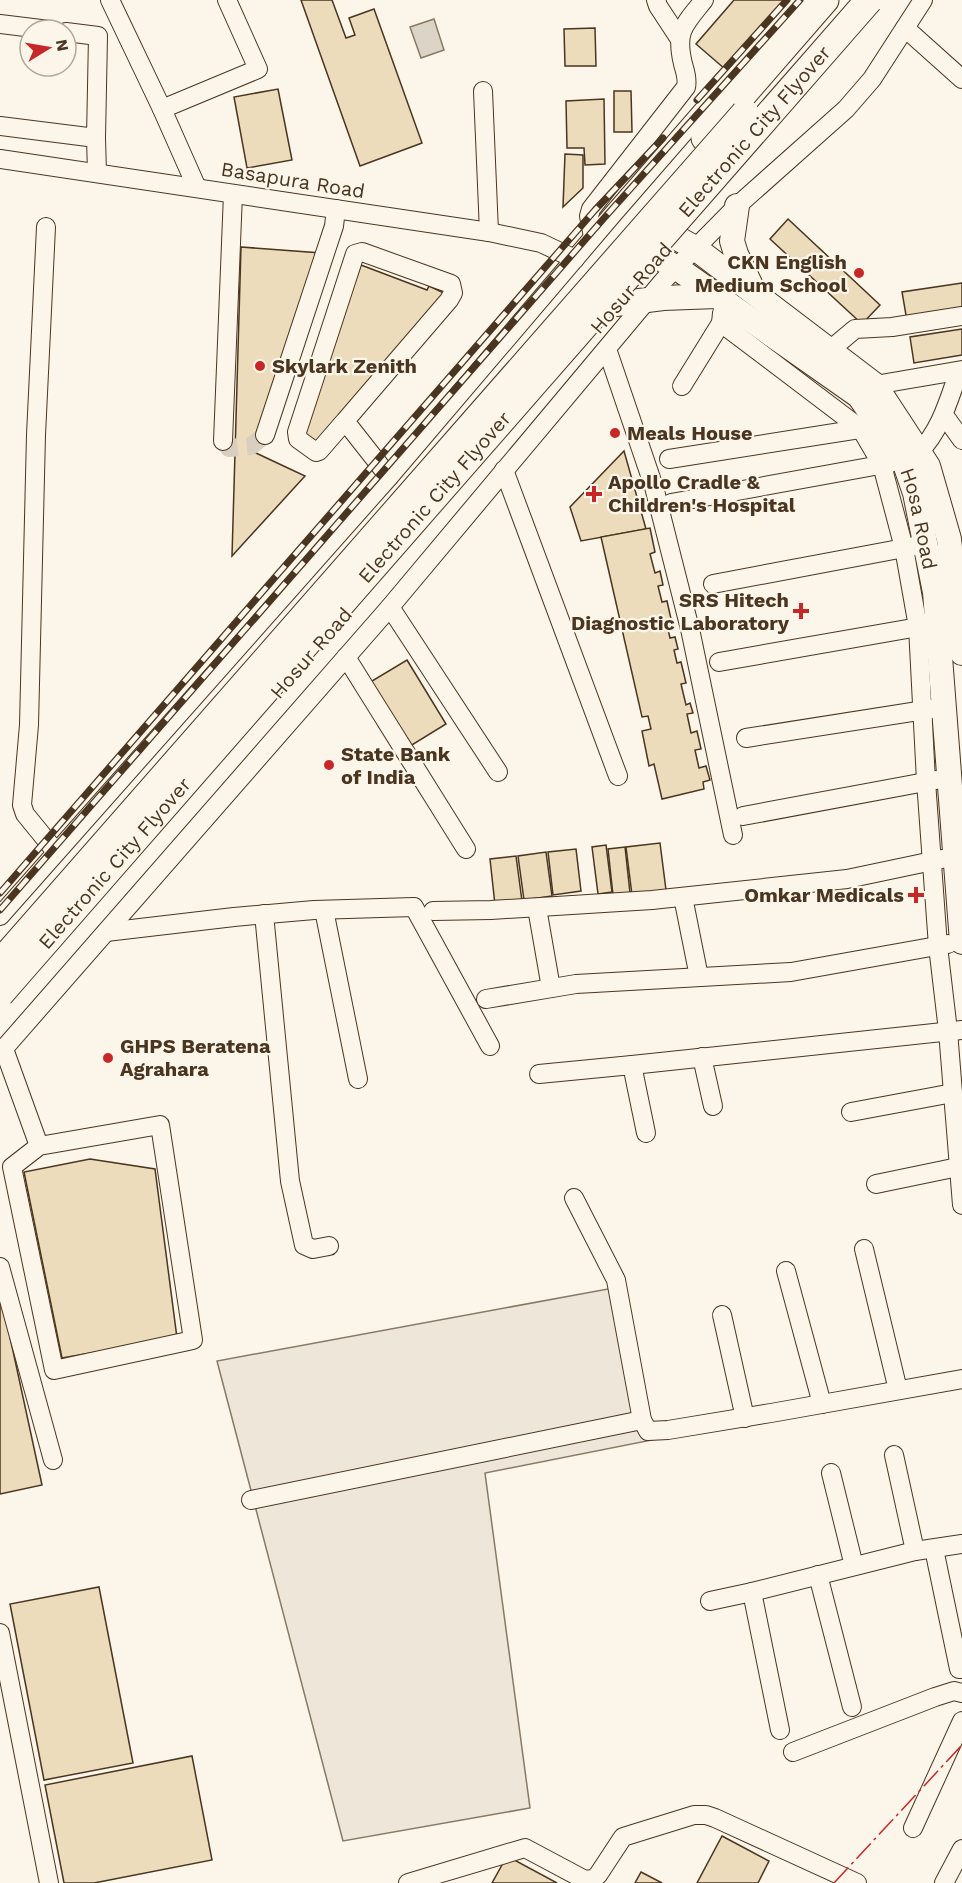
<svg xmlns="http://www.w3.org/2000/svg" width="962" height="1883" font-family="'Work Sans',sans-serif">
  <style>
    .green { fill: #ede6d9; stroke: #887966; stroke-width: 1.5 }
    .water { fill: #dcd4c6; stroke: #887966; stroke-width: 1.5 }
    .building { fill: #ecdcbc; stroke: #4a3520; stroke-width: 1.5 }
    .lines { fill: none; stroke-linecap: round; stroke-linejoin: round }
    .minor-tunnel { stroke: #d8cfc1; stroke-width: 18; stroke-dasharray: 18 9; stroke-linecap: butt }
    .minor-casing { stroke: #4a3520; stroke-width: 20 }
    .major-casing { stroke: #4a3520; stroke-width: 26 }
    .highway-casing { stroke: #4a3520; stroke-width: 29 }
    .minor { stroke: #fbf6e9; stroke-width: 18 }
    .major { stroke: #fbf6e9; stroke-width: 24 }
    .highway { stroke: #fbf6e9; stroke-width: 27 }
    .rail-casing { stroke: #4a3520; stroke-width: 7 }
    .rail { stroke: #fbf6e9; stroke-width: 4.5; stroke-dasharray: 14; stroke-linecap: butt }
    .highway-bridge-casing { stroke: #4a3520; stroke-width: 29; stroke-linecap: butt }
    .highway-bridge { stroke: #fbf6e9; stroke-width: 27 }
    .power { stroke: #c62828; stroke-width: 1.5; stroke-dasharray: 21 4.5 3 4.5; stroke-linecap: butt }
    .poi-dot { fill: #c62828; stroke: #fbf6e9; stroke-width: 2 }
    .labels { text-anchor: middle; stroke-width: 4.5; stroke-linejoin: round; paint-order: stroke }
    .street-label { font-size: 20px; fill: #4a3520; stroke: #fbf6e9 }
    .poi-label { font-size: 20px; font-weight: bold; fill: #4a3520; stroke: #fbf6e9; text-anchor: start }
  </style>
  <rect width="100%" height="100%" fill="#fbf6e9"/>
  <polygon class="green" points="624,1286 652,1440 485,1473 530,1808 343,1841 217,1361"/>
  <polygon class="water" points="434,19 444,50 421,58 410,27"/>
  <g class="building">
    <polygon points="301,0 332,0 346,38 355,35 349,18 374,9 422,143 360,166"/>
    <polygon points="734,0 824,0 747,88 696,44"/>
    <polygon points="595,28 596,66 565,66 564,29"/>
    <polygon points="278,89 292,160 247,168 234,97"/>
    <polygon points="614,91 631,91 632,132 614,132"/>
    <polygon points="604,99 605,164 585,165 584,148 567,148 566,101"/>
    <polygon points="565,154 583,155 583,188 563,207"/>
    <polygon points="788,219 880,305 862,324 770,239"/>
    <polygon points="241,247 321,253 311,279 256,453 305,476 232,556"/>
    <polygon points="361,265 427,290 429,286 446,294 313,445 301,435"/>
    <polygon points="962,283 962,312 907,321 902,292"/>
    <polygon points="962,329 962,355 914,363 910,337"/>
    <polygon points="624,451 646,529 581,541 570,507"/>
    <polygon points="650,528 655,552 650,554 655,573 660,571 663,585 658,586 662,602 667,601 671,619 666,620 670,638 675,637 678,649 674,650 677,663 681,662 686,683 681,684 686,705 690,703 693,713 687,714 691,733 697,731 701,749 695,750 699,768 706,766 710,780 703,782 704,789 662,799 654,764 649,766 642,731 651,729 648,716 642,717 601,537"/>
    <polygon points="407,660 446,724 407,748 367,684"/>
    <polygon points="660,843 666,890 632,895 626,847"/>
    <polygon points="606,845 612,892 598,894 592,847"/>
    <polygon points="625,847 630,893 613,895 608,849"/>
    <polygon points="576,849 581,891 553,895 548,852"/>
    <polygon points="546,852 552,896 524,900 518,856"/>
    <polygon points="516,856 522,901 495,905 490,859"/>
    <polygon points="90,1159 155,1169 177,1338 62,1358 24,1172"/>
    <polygon points="0,1291 42,1485 0,1494"/>
    <polygon points="99,1587 133,1763 44,1780 10,1604"/>
    <polygon points="192,1756 212,1860 94,1883 64,1883 45,1785"/>
    <polygon points="722,1836 769,1861 758,1883 697,1883"/>
    <polygon points="507,1856 557,1883 492,1883"/>
    <polygon points="641,1872 662,1883 635,1883"/>
  </g>
  <g class="lines">
    <polyline class="minor-tunnel" points="223,441 229,448 251,446 265,435"/>
    <defs>
      <g id="minor">
        <polyline points="110,0 162,109 197,188"/>
        <polyline points="656,0 658,6 679,38"/>
        <polyline points="0,24 49,30"/>
        <polyline points="905,28 962,79"/>
        <polyline points="483,91 489,232"/>
        <polyline points="162,109 258,69 227,0"/>
        <polyline points="0,126 96,138 98,36 66,32"/>
        <polyline points="96,138 97,173"/>
        <polyline points="0,159 489,232 541,243 575,259"/>
        <polyline points="46,227 36,435 29,725 22,805 25,814 56,852"/>
        <path d="M593 237 589 216 591 209 686 87C688 79 685 71 683 64 675 31 684 25 704 0"/>
        <polyline points="721,323 861,429 882,465 904,548 918,627 926,781 938,946 948,1031 962,1205"/>
        <polyline points="607,349 654,487 690,629 733,835"/>
        <polyline points="830,350 855,329 892,327 962,316"/>
        <polyline points="875,385 962,370"/>
        <polyline points="682,386 721,323 722,313"/>
        <polyline points="944,415 962,440"/>
        <polyline points="345,421 449,300 453,293 451,284 362,252 355,254 297,432 298,439 316,452 319,451 345,421 389,477"/>
        <polyline points="265,435 334,226 336,209"/>
        <polyline points="223,441 233,194"/>
        <path d="M919 452C941 430 949 399 959 371"/>
        <polyline points="669,459 866,428"/>
        <polyline points="504,470 618,776"/>
        <polyline points="671,503 891,463"/>
        <polyline points="713,584 915,546"/>
        <polyline points="390,607 498,772"/>
        <polyline points="346,657 466,849"/>
        <polyline points="719,662 930,625"/>
        <polyline points="746,738 931,709"/>
        <polyline points="743,816 936,780"/>
        <polyline points="683,897 699,977"/>
        <polyline points="537,908 551,988"/>
        <polyline points="324,910 358,1079"/>
        <polyline points="433,911 491,910 652,900 847,879 942,859"/>
        <polyline points="264,914 290,1181 304,1245 313,1249 329,1246"/>
        <polyline points="0,916 389,477 613,214 799,0"/>
        <polyline points="106,932 234,917 314,910 414,907 490,1046"/>
        <polyline points="486,999 576,984 791,972 948,944"/>
        <polyline points="4,1049 39,1146 160,1125 193,1340 54,1370 12,1167 39,1146"/>
        <polyline points="0,1053 390,607 664,280 737,206 846,109 872,79 923,0"/>
        <polyline points="702,1057 713,1106"/>
        <polyline points="632,1065 962,1030"/>
        <polyline points="539,1074 632,1065 646,1133"/>
        <polyline points="851,1112 953,1093"/>
        <polyline points="876,1184 958,1167"/>
        <polyline points="574,1198 616,1280 642,1420 648,1431 668,1430 771,1413 962,1379"/>
        <polyline points="864,1249 898,1390"/>
        <polyline points="0,1267 53,1460"/>
        <polyline points="786,1271 822,1404"/>
        <polyline points="722,1315 745,1418"/>
        <polyline points="894,1455 915,1551"/>
        <polyline points="831,1473 854,1566"/>
        <polyline points="251,1500 642,1420"/>
        <polyline points="934,1549 959,1669 962,1669"/>
        <polyline points="818,1575 852,1707"/>
        <polyline points="752,1592 915,1551 962,1544"/>
        <polyline points="710,1601 752,1592 780,1730"/>
        <polyline points="0,1633 49,1883"/>
        <polyline points="793,1752 935,1697 954,1691 962,1693"/>
        <polyline points="913,1828 962,1721"/>
        <polyline points="408,1883 525,1848 585,1880 593,1879 598,1875 623,1837 694,1815 706,1815 715,1818 857,1883"/>
        <polyline points="944,1883 962,1849"/>
      </g>
      <g id="major">
        <polyline points="737,206 732,241 736,254 752,288"/>
        <polyline points="650,223 695,248 875,385 928,466 949,539 962,653"/>
        <path id="s1" d="M633 243 677 268 859 396 904 461 915 493 935 592 962 942"/>
        <polyline points="616,304 663,298 717,296"/>
      </g>
      <polyline id="highway" points="705,138 825,0"/>
    </defs>
    <use href="#minor" class="minor-casing"/>
    <use href="#major" class="major-casing"/>
    <use href="#highway" class="highway-casing"/>
    <use href="#minor" class="minor"/>
    <use href="#major" class="major"/>
    <use href="#highway" class="highway"/>
    <defs>
      <g id="rail">
        <polyline points="697,100 787,0"/>
        <polyline points="0,893 595,210 663,138"/>
        <polyline points="0,910 605,217 800,0"/>
      </g>
    </defs>
    <use href="#rail" class="rail-casing"/>
    <use href="#rail" class="rail"/>
    <defs>
      <g id="highway-bridge">
        <polyline points="0,963 745,113"/>
        <path id="s2" d="M0 994 869 0"/>
      </g>
    </defs>
    <use href="#highway-bridge" class="highway-bridge-casing"/>
    <use href="#highway-bridge" class="highway-bridge"/>
    <polyline class="power" points="834,1883 962,1745"/>
  </g>
  <g class="poi-dot">
    <circle cx="859" cy="273" r="6"/>
    <circle cx="260" cy="366" r="6"/>
    <circle cx="615" cy="433" r="6"/>
    <path d="M591 485h6v6h6v6h-6v6h-6v-6h-6v-6h6z"/>
    <path d="M798 602h6v6h6v6h-6v6h-6v-6h-6v-6h6z"/>
    <circle cx="329" cy="765" r="6"/>
    <path d="M913 886h6v6h6v6h-6v6h-6v-6h-6v-6h6z"/>
    <circle cx="108" cy="1058" r="6"/>
  </g>
  <g class="labels">
    <g class="street-label">
      <text dy="7" stroke="none"><textPath href="#s2" startOffset="1146">Electronic City Flyover</textPath></text>
      <text transform="translate(293 180) rotate(9)" y="7">Basapura Road</text>
      <text transform="translate(631 288) rotate(-49)" y="7">Hosur Road</text>
      <text dy="7" stroke="none"><textPath href="#s2" startOffset="660">Electronic City Flyover</textPath></text>
      <text dy="7" stroke="none"><textPath href="#s1" startOffset="412">Hosa Road</textPath></text>
      <text transform="translate(311 653) rotate(-49)" y="7">Hosur Road</text>
      <text dy="7" stroke="none"><textPath href="#s2" startOffset="174">Electronic City Flyover</textPath></text>
    </g>
    <g class="poi-label">
      <text x="847" y="269" text-anchor="end">CKN English<tspan x="847" dy="23">Medium School</tspan></text>
      <text x="272" y="373">Skylark Zenith</text>
      <text x="627" y="440">Meals House</text>
      <text x="608" y="489">Apollo Cradle &amp;<tspan x="608" dy="23">Children's Hospital</tspan></text>
      <text x="789" y="607" text-anchor="end">SRS Hitech<tspan x="789" dy="23">Diagnostic Laboratory</tspan></text>
      <text x="341" y="761">State Bank<tspan x="341" dy="23">of India</tspan></text>
      <text x="904" y="902" text-anchor="end">Omkar Medicals</text>
      <text x="120" y="1053">GHPS Beratena<tspan x="120" dy="23">Agrahara</tspan></text>
    </g>
  </g>
  <g transform="translate(48 48) rotate(79)"><circle r="28" fill="#fbf6e9" stroke="#b4a999" stroke-width="1.5"/>
  <path d="M0-4.5L10 22L0 15L-10 22Z" fill="#c62828"/>
  <text y="-9" font-size="16" font-weight="bold" text-anchor="middle" fill="#4a3520">N</text>
  </g>
</svg>
